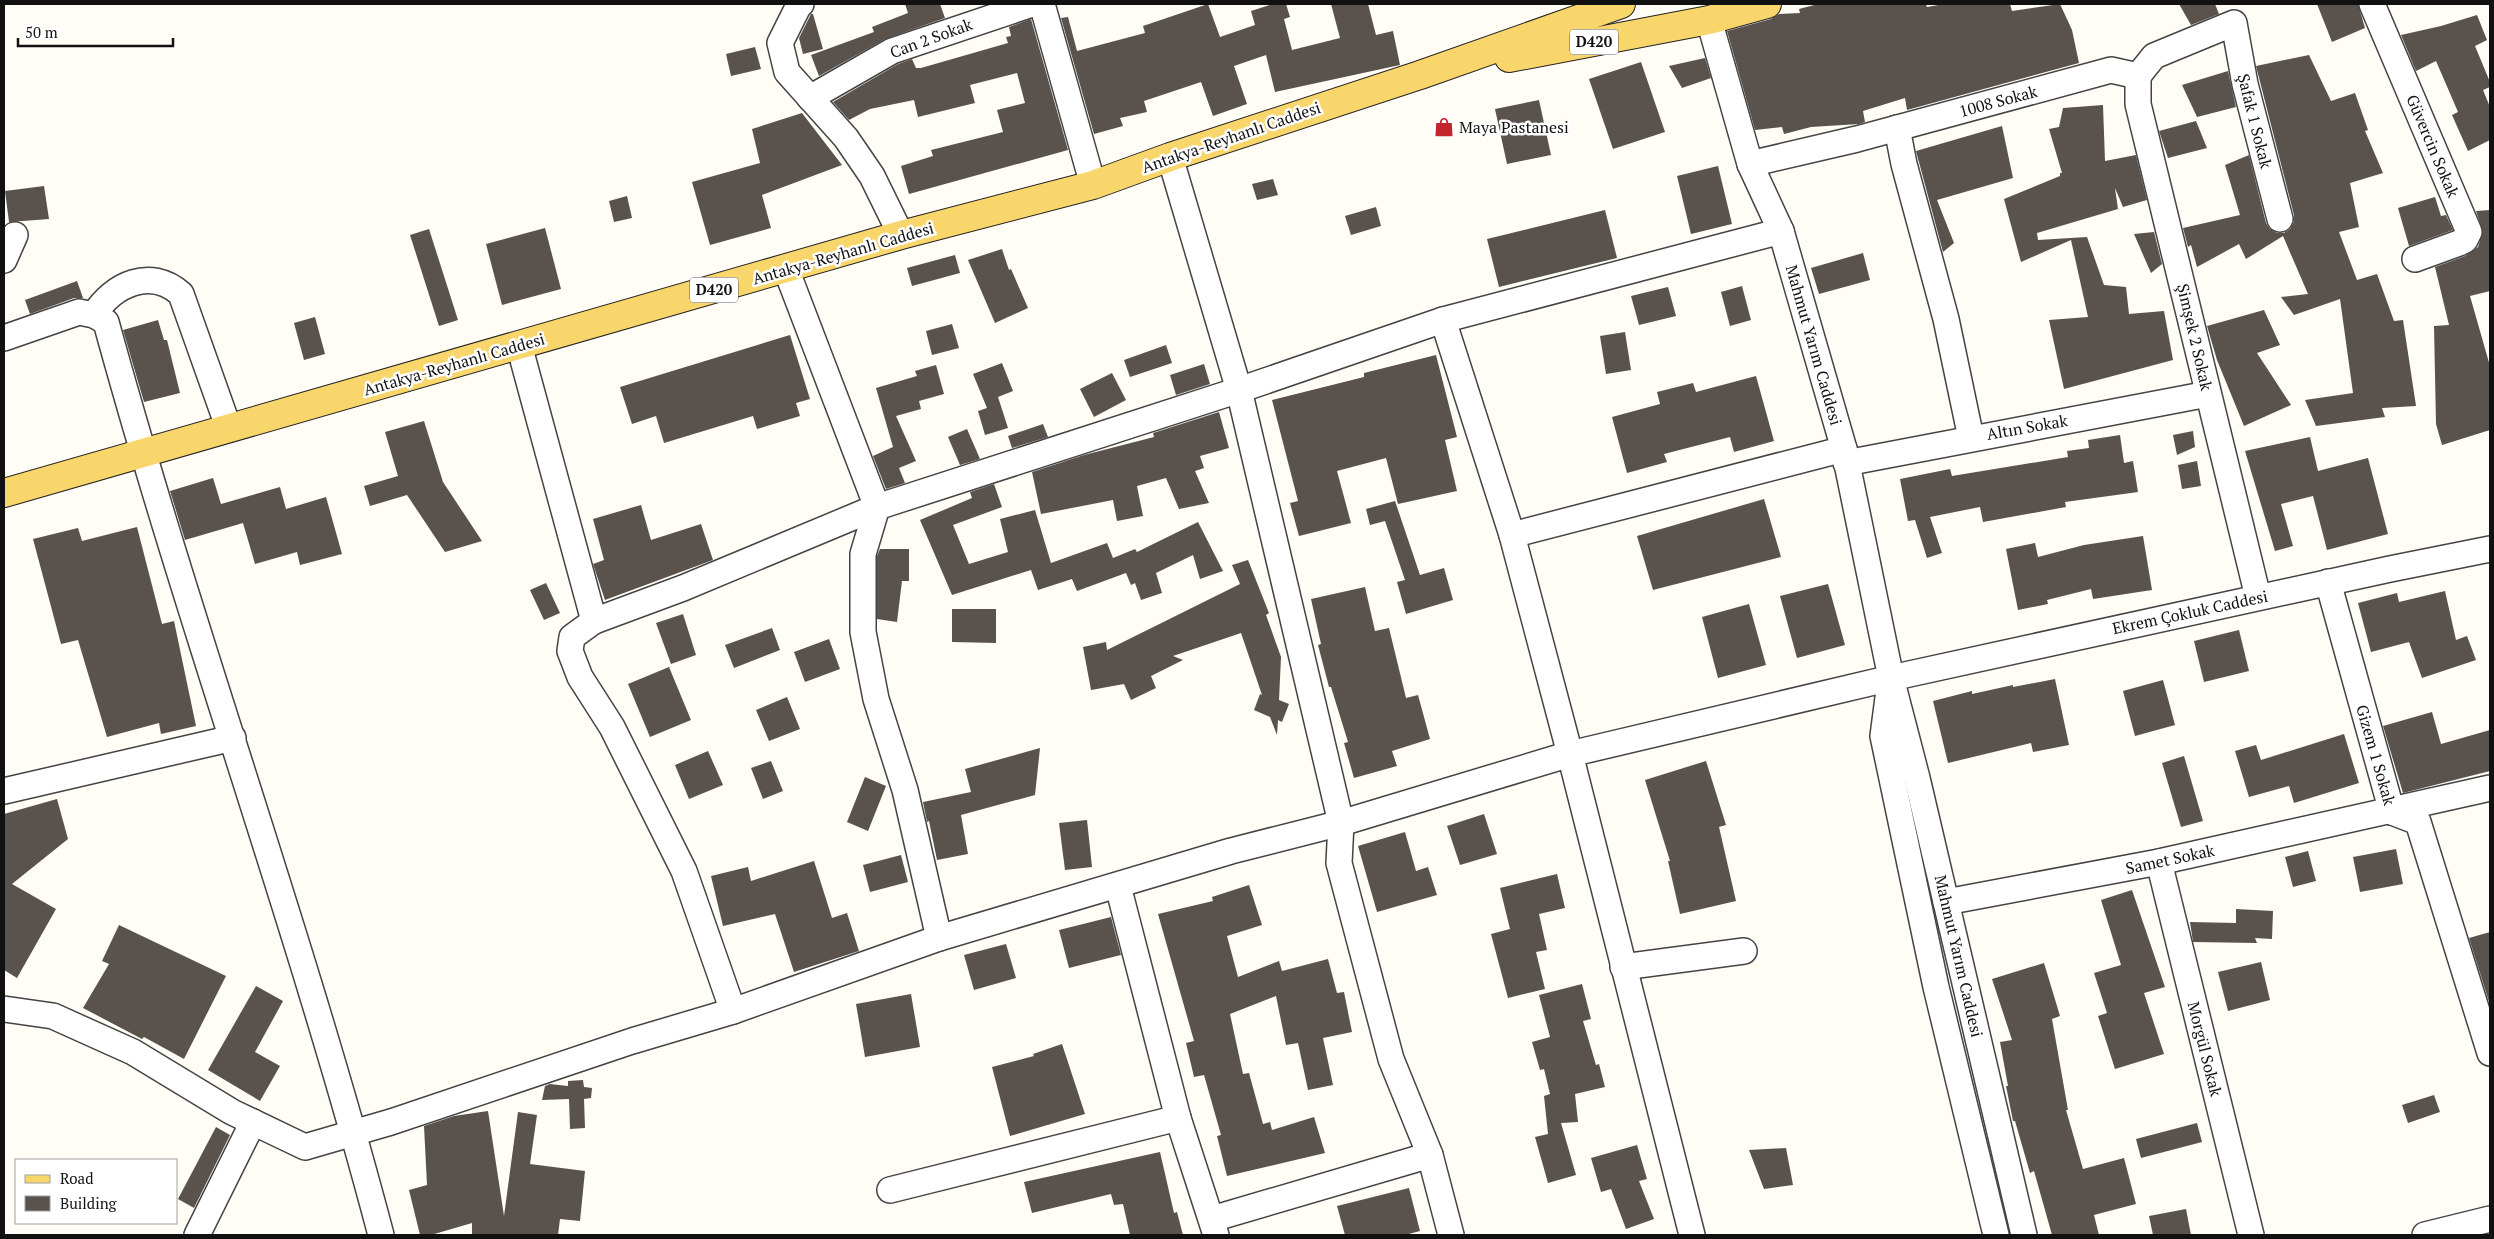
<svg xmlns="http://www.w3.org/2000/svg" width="2494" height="1239" font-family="'PT Serif',serif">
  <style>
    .building { fill: #5a524d }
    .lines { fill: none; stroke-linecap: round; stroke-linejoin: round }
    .minor-casing { stroke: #444; stroke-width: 28 }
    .major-casing { stroke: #222; stroke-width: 30 }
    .minor { stroke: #fff; stroke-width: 25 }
    .major { stroke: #f9d66b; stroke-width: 28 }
    .labels { text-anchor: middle; stroke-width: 5; stroke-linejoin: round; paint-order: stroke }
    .shield { fill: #fff; stroke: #585858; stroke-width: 1 }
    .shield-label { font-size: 15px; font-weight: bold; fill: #111 }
    .street-label { font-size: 16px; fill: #111; stroke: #fff }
    .poi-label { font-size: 16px; fill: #111; stroke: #fff; text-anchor: start }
  </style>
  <rect width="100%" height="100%" fill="#fffdf5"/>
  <g class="building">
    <polygon points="905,4 940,4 945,18 885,39 819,76 811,55 874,32 872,27 908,13"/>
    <polygon points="1208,4 1220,37 1255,25 1251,11 1273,4 1286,4 1290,17 1284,19 1292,50 1340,38 1331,4 1368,4 1376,35 1393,31 1400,65 1275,92 1266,55 1234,66 1247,104 1213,116 1201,82 1144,101 1147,112 1120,118 1123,126 1094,134 1061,18 1068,17 1077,51 1145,33 1143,26"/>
    <polygon points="1818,4 1926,4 1927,7 1944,4 2010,4 2012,11 2060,4 2072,30 2079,63 1907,110 1905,98 1863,111 1865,122 1859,124 1811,127 1784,134 1782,127 1755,130 1727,31 1771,19 1779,14 1800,13 1799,9"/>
    <polygon points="2179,4 2215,4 2219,14 2191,25"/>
    <polygon points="2317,4 2358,4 2365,28 2332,42"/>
    <polygon points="811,14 813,14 823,49 803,54 799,38"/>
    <polygon points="2477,15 2487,40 2475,46 2490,82 2490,87 2483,90 2490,107 2490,140 2468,151 2452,115 2458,112 2436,61 2416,71 2401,35 2441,26"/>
    <polygon points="1031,19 1068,150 909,194 901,166 933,156 931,150 1003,132 997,110 1025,103 1017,73 970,85 975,103 918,117 914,100 870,109 849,120 833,102 898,64 912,59 916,68 921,68 1008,43 1006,37 1011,36 1009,27"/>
    <polygon points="755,47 761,69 731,76 726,54"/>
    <polygon points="2309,55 2331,101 2355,93 2368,130 2365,131 2383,173 2350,183 2359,227 2339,232 2357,280 2377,274 2394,321 2403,320 2416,406 2382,408 2385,417 2316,426 2305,400 2353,393 2340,299 2294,315 2281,297 2308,294 2283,236 2246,259 2239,244 2197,267 2191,245 2188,247 2183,228 2240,215 2225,165 2249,155 2266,223 2270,229 2277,233 2284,233 2290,229 2294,222 2294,215 2256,66"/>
    <polygon points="1705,58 1711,78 1682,88 1669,66"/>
    <polygon points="1641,62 1665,132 1613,149 1589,79"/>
    <polygon points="2228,71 2236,107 2197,117 2182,85"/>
    <polygon points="1539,100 1551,155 1507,164 1495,109"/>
    <polygon points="2103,105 2105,161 2136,155 2147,200 2123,207 2115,188 2118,209 2037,233 2038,240 2087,237 2104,285 2126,287 2129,314 2164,311 2173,360 2064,389 2049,320 2088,317 2071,240 2021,262 2004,199 2060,176 2060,173 2062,173 2049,129 2059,127 2063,108"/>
    <polygon points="802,113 842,165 762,195 771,228 710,245 692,182 760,163 752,129"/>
    <polygon points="2196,121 2207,148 2168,158 2159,131"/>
    <polygon points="2002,126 2013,178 1937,200 1954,243 1943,252 1916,151"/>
    <polygon points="1718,166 1732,224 1691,234 1677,176"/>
    <polygon points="1273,179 1278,195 1257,200 1252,184"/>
    <polygon points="44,186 49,219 9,222 5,191"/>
    <polygon points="627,196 632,218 614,222 609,201"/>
    <polygon points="2435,197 2441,216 2446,215 2453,230 2409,246 2398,208"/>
    <polygon points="1376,207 1381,226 1351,235 1345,216"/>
    <polygon points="1605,210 1617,258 1499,287 1487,239"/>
    <polygon points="2490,210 2490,291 2470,296 2490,366 2490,430 2442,445 2436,424 2434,326 2449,325 2435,267 2465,256 2478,247 2483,232 2476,211"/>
    <polygon points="545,228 561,289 502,305 486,244"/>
    <polygon points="429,229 458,320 439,326 410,235"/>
    <polygon points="2154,232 2162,264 2151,273 2134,234"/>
    <polygon points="1002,249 1009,270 1011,269 1028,308 995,323 968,260"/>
    <polygon points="1863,253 1870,280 1819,294 1811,268"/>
    <polygon points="955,255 960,273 912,286 907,268"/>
    <polygon points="77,281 83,298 74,298 30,314 25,300"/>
    <polygon points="1742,286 1751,320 1730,326 1721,292"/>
    <polygon points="1668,287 1676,316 1639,325 1631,296"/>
    <polygon points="2264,310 2280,345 2257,353 2291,405 2244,426 2217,360 2207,326"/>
    <polygon points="315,317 325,354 304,360 294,323"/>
    <polygon points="158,320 164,340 167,340 180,393 144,402 123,330"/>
    <polygon points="952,324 959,348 932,355 926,331"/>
    <polygon points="1625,332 1631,370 1606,374 1600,336"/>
    <polygon points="790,335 810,399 796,403 800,416 757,429 753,416 664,443 656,416 632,424 620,387"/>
    <polygon points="1166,345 1172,363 1130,377 1124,360"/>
    <polygon points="1436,355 1457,437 1445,440 1457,491 1398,504 1386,458 1337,471 1351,523 1299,536 1290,503 1298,501 1272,400 1364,377 1364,373"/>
    <polygon points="1002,363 1013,391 998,397 1008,428 985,435 978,411 987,408 973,374"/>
    <polygon points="1204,364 1210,384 1176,395 1170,375"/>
    <polygon points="936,365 944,394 919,401 921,409 896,416 916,461 899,468 905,483 886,489 873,456 893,447 876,388 917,376 915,371"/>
    <polygon points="1112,373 1126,400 1094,417 1080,389"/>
    <polygon points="1756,376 1774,441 1734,452 1730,437 1664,454 1667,462 1627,473 1612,417 1660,404 1657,392 1693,383 1696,392"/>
    <polygon points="1219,412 1229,448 1200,456 1204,468 1195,471 1209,503 1179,509 1166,478 1137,486 1143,516 1117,521 1113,500 1041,514 1032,472 1084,455 1154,437 1153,433"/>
    <polygon points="424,421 443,482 482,541 445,552 407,495 370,506 364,486 398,476 385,432"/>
    <polygon points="1043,424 1048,437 1012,448 1008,436"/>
    <polygon points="967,429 980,459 960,465 948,437"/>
    <polygon points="2193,431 2195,447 2177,455 2173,435"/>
    <polygon points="2120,435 2124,463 2133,461 2138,492 2065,502 2066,507 1983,522 1980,507 1930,517 1942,553 1927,558 1915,520 1908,521 1900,479 1950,469 1952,476 2068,457 2067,451 2089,448 2088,440"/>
    <polygon points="2310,437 2318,471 2368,458 2388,534 2327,550 2313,496 2281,504 2293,546 2275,551 2245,451"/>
    <polygon points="2197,461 2201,486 2182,489 2178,465"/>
    <polygon points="213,478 221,504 280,487 286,509 326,497 342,554 300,565 297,552 255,564 243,523 185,540 170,491"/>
    <polygon points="994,484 1002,507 953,525 969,564 1008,552 1000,519 1035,510 1051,563 1107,543 1113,558 1135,549 1137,552 1198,522 1223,571 1200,579 1193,555 1156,573 1162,593 1141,600 1135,583 1131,585 1126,573 1077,591 1072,579 1038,590 1031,570 952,595 920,520 972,498 970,492"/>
    <polygon points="1764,499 1781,557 1653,590 1637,536"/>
    <polygon points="1395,501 1420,575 1444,568 1453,600 1406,614 1397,582 1405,580 1385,521 1370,525 1366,509"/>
    <polygon points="641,505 651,540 701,524 713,560 605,600 593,564 604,560 593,519"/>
    <polygon points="137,527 162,624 174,621 196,726 161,734 159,723 107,737 78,640 61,644 33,539 78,528 82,541"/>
    <polygon points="2143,536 2152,590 2093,599 2091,589 2047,600 2048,604 2018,610 2006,549 2035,543 2038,557 2084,545"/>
    <polygon points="880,549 909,549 909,581 902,581 897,622 877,619 877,556"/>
    <polygon points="1248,560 1269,613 1266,615 1281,657 1279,700 1289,704 1282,722 1278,720 1277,735 1270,717 1254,710 1260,694 1262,695 1241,633 1173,656 1183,660 1151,676 1156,688 1131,700 1124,684 1091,690 1083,647 1106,642 1107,650 1240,584 1232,565"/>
    <polygon points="546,583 560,613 544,620 530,590"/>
    <polygon points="1828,584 1845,645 1797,658 1780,596"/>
    <polygon points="1365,587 1375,631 1389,628 1406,698 1418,695 1430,739 1392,751 1397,766 1354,778 1344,743 1348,742 1331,687 1329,687 1318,645 1321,644 1311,599"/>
    <polygon points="2445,591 2456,640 2467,636 2476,660 2422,678 2409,642 2371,652 2358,603 2397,593 2399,602"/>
    <polygon points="1749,604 1766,665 1718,678 1702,617"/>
    <polygon points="952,609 996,609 996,643 952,642"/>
    <polygon points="683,614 696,655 671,664 656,623"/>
    <polygon points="772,628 780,650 734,668 725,645"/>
    <polygon points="2239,630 2249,671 2204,682 2194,641"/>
    <polygon points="829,639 840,669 805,682 794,652"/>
    <polygon points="669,667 691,720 650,737 628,684"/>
    <polygon points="2055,679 2069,745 2033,752 2031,743 1948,763 1933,701 1972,691 1972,694 2013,685 2013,687"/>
    <polygon points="2163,680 2175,725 2135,736 2123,691"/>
    <polygon points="787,697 800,729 769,741 756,710"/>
    <polygon points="2432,712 2441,744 2490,730 2490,771 2403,793 2383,726"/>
    <polygon points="2344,734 2359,783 2294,803 2289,786 2249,797 2235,751 2256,745 2261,760"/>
    <polygon points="1040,748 1035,795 961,815 968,854 937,860 929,821 927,822 923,802 971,792 965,769"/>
    <polygon points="708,751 723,785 689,799 675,765"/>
    <polygon points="2184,756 2203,821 2181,827 2162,763"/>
    <polygon points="771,761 783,791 763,799 751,768"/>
    <polygon points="1706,761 1726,825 1719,827 1736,901 1680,914 1668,861 1670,861 1645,780"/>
    <polygon points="865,777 886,786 868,831 847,822"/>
    <polygon points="57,799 68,839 12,884 56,909 17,978 4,970 4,814"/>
    <polygon points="1484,814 1497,854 1460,865 1447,826"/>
    <polygon points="1087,820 1092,867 1065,870 1059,823"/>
    <polygon points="1405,832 1416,871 1428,867 1437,895 1377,912 1358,846"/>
    <polygon points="2396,849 2403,884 2360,892 2353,857"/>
    <polygon points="2308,851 2316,881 2293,887 2285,857"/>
    <polygon points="901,855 908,882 870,892 863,865"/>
    <polygon points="814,861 832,918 847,913 859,951 794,972 775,914 723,926 711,876 748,867 751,881"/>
    <polygon points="1557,874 1565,908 1539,914 1547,950 1536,952 1545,989 1508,998 1491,934 1510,929 1500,888"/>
    <polygon points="1249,885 1262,925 1227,936 1238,977 1279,961 1282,971 1328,959 1337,993 1344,992 1352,1032 1323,1038 1333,1085 1308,1090 1298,1043 1286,1045 1276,996 1230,1014 1243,1074 1249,1073 1263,1124 1270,1122 1272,1130 1314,1117 1325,1153 1227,1176 1217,1136 1221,1135 1204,1075 1194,1077 1186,1043 1194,1041 1158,914 1213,901 1212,897"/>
    <polygon points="2132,890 2165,987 2144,993 2164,1054 2115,1069 2098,1016 2107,1013 2094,973 2121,965 2101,900"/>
    <polygon points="2236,909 2273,911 2272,939 2255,938 2257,943 2193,942 2190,922 2236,923"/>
    <polygon points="1111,917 1121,955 1069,968 1059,930"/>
    <polygon points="119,925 226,976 184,1059 144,1037 142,1039 83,1008 109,964 102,961"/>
    <polygon points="2490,932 2490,1005 2469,938"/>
    <polygon points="1006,944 1016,978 974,990 964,955"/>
    <polygon points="2261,962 2270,1000 2228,1011 2218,972"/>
    <polygon points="2044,963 2060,1016 2052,1019 2068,1110 2066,1110 2083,1169 2124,1158 2136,1204 2094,1215 2099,1235 2052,1235 2034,1171 2030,1173 2015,1121 2013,1121 2006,1086 2008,1086 2000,1042 2012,1040 1992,979"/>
    <polygon points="1582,984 1591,1019 1583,1021 1596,1065 1599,1064 1605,1087 1575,1094 1578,1122 1561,1123 1576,1175 1548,1183 1535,1137 1548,1134 1544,1096 1550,1094 1544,1069 1540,1070 1532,1042 1550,1037 1539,995"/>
    <polygon points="256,986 283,1001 255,1052 280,1066 260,1101 208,1070"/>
    <polygon points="911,994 920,1047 865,1057 856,1004"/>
    <polygon points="1062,1044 1085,1114 1010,1136 992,1067 1034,1056 1033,1054"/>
    <polygon points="583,1080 584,1087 592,1088 591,1098 584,1099 585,1128 570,1129 569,1099 542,1100 545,1086 550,1084 568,1086 568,1081"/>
    <polygon points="2434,1095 2440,1112 2408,1123 2402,1105"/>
    <polygon points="488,1111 504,1216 518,1112 537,1115 530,1164 585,1171 580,1221 560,1219 558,1235 472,1235 472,1223 431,1235 420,1235 409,1190 427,1185 424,1126 454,1116"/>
    <polygon points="2197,1123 2202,1142 2141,1158 2136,1139"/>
    <polygon points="216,1127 230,1135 194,1208 178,1199"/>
    <polygon points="1637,1145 1647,1179 1639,1181 1654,1219 1626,1229 1611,1189 1601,1192 1591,1158"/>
    <polygon points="1786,1148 1793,1185 1764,1189 1749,1150"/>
    <polygon points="1160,1152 1174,1213 1177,1212 1183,1235 1130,1235 1123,1204 1114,1205 1111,1194 1032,1213 1024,1182"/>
    <polygon points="1409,1188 1420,1231 1405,1235 1345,1235 1337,1206"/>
    <polygon points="2186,1209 2191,1235 2153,1235 2149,1216"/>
  </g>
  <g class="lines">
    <defs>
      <g id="minor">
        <polyline points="801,4 798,7 780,43 787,72 846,138 872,176 901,235"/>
        <polyline points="1042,4 1093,185"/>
        <polyline points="2372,4 2469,232 2465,240 2459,243 2415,259"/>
        <polyline points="1709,20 1750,164 1781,231 1844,449 1891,678 1917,778 2024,1235"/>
        <polyline points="2138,76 2138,104 2258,597"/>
        <polyline points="810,98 892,51 1032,4"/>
        <polyline points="1897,128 1904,164 1946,319 1971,438"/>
        <polyline points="1170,157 1239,390 1341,823 1339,863 1391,1059 1430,1155 1451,1235"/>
        <polyline points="1750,164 1857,139 2111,70 2138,76 2154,56 2234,23 2245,84 2280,219"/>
        <polyline points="4,260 15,235"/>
        <polyline points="786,269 877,507 863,554 863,632 876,699 905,790 939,938"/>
        <path d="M94 315C113 284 151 267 181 294L229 429"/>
        <polyline points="1443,320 1512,535"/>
        <path d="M4 338 79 312 94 315 106 322C190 629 300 928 381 1235"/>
        <polyline points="519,345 594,621"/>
        <polyline points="1846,463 2208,394"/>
        <polyline points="2328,582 2392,812"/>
        <polyline points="1889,690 1883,736 1936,987 1996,1235"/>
        <polyline points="4,791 233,738"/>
        <polyline points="2392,812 2418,822 2490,1053"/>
        <polyline points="2159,862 2251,1235"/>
        <polyline points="1118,886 1178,1118 1216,1235"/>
        <polyline points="1946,902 2159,862 2490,788"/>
        <polyline points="1623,967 1744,951"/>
        <polyline points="4,1009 53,1016 133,1052 232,1112 305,1147 391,1122 632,1041 733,1011 939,938 1231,851 1341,823 1570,754 1891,678 2390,569 2490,549"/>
        <polyline points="733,1011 684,871 612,727 580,677 570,651 572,637 594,621 683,588 877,507 1239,390 1443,320 1781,231"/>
        <polyline points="890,1190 1178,1118"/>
        <polyline points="1212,1219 1430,1155"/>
        <polyline points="197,1235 253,1122"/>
        <polyline points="1692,1235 1570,754 1512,535 1844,449"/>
        <polyline points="2425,1235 2490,1219"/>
      </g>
      <g id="major">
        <polyline points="1509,58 1709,20 1767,4"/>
        <polyline points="4,493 901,235 1093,185 1170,157 1420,75 1621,4"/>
      </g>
    </defs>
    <use href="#minor" class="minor-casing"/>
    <use href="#major" class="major-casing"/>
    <use href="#minor" class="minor"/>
    <use href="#major" class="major"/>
  </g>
  <defs>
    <symbol id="shop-bare" viewBox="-9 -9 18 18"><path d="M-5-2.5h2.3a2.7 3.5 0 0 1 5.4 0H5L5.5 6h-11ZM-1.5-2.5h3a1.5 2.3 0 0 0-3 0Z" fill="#c4262e" stroke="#fff" stroke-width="2.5" paint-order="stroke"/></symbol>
  </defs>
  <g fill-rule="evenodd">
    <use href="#shop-bare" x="1430" y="113" width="28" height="28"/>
  </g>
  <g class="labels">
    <g class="shield">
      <rect x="1570" y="29.5" width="48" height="25" rx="4"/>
      <rect x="690" y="277.5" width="48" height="25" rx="4"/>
    </g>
    <g class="shield-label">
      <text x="1594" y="47">D420</text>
      <text x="714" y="295">D420</text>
    </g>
    <g class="street-label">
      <text transform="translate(931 38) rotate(-20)" y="6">Can 2 Sokak</text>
      <text transform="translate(1998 101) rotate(-15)" y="6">1008 Sokak</text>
      <text transform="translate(2255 121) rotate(76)" y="6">Şafak 1 Sokak</text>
      <text transform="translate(1231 137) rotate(-19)" y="6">Antakya-Reyhanlı Caddesi</text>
      <text transform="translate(2433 146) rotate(67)" y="6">Güvercin Sokak</text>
      <text transform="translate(843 253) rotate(-16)" y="6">Antakya-Reyhanlı Caddesi</text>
      <text transform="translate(2195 337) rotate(77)" y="6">Şimşek 2 Sokak</text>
      <text transform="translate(1814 345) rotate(74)" y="6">Mahmut Yarım Caddesi</text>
      <text transform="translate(454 364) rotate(-16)" y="6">Antakya-Reyhanlı Caddesi</text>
      <text transform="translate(2027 427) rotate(-10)" y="6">Altın Sokak</text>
      <text transform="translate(2190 612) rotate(-12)" y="6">Ekrem Çokluk Caddesi</text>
      <text transform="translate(2376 755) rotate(74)" y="6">Gizem 1 Sokak</text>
      <text transform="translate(2170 859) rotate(-12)" y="6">Samet Sokak</text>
      <text transform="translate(1959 956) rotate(77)" y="6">Mahmut Yarım Caddesi</text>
      <text transform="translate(2205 1049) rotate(76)" y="6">Morgül Sokak</text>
    </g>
    <g class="poi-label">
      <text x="1459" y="133">Maya Pastanesi</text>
    </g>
  </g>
  <rect width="2494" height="1239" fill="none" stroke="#111111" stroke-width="10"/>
  <rect x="15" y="1159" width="162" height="65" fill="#ffffff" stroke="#a0a0a0"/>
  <rect x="25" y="1175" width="25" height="8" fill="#f9d66b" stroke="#a0a0a0"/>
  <text x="60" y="1184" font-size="15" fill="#111111">Road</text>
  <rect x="25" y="1196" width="25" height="15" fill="#5a524d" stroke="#a0a0a0"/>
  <text x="60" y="1209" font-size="15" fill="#111111">Building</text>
  <path d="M18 38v8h155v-8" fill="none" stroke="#111111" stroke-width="2.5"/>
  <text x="25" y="38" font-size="15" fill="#111111" stroke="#ffffff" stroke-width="4" paint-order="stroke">50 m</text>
</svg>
